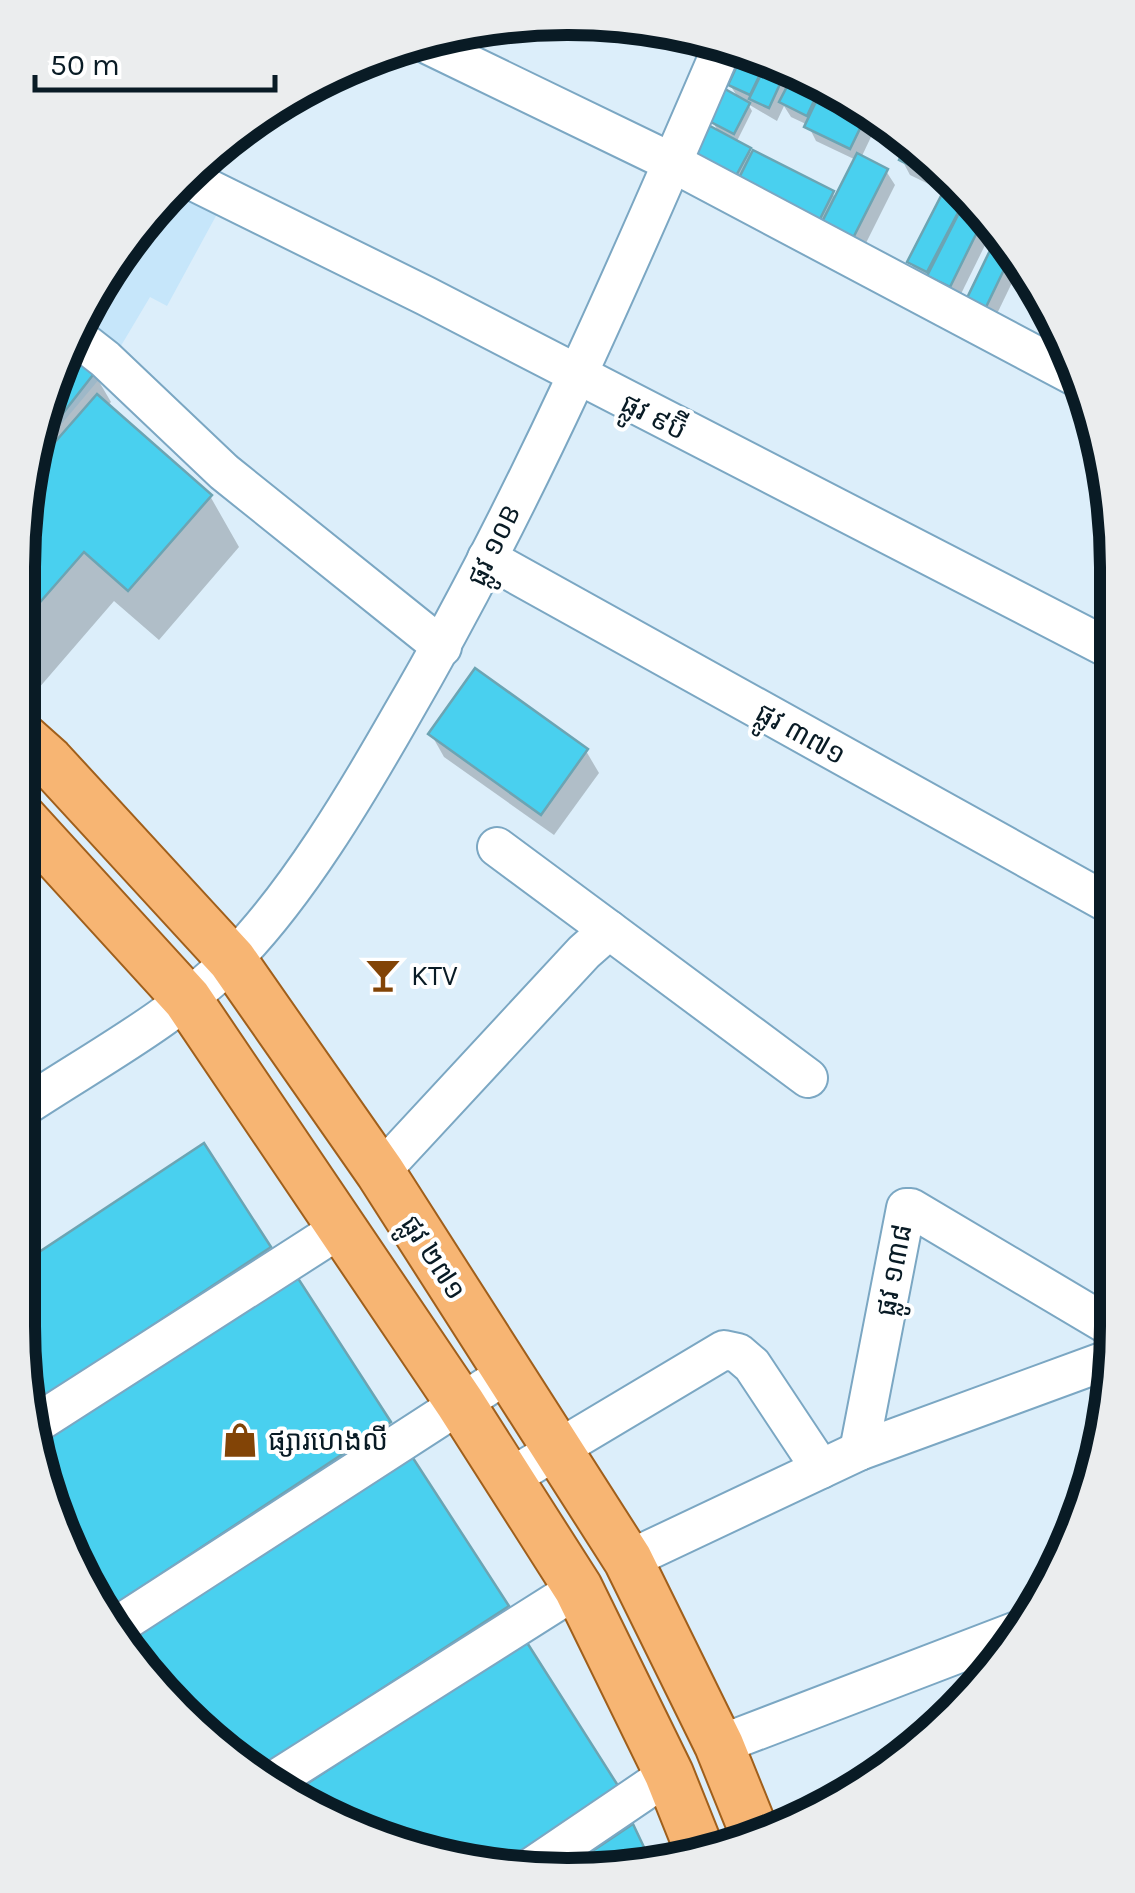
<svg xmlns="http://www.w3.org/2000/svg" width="1135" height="1893" font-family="Karla,'Noto Sans Khmer',sans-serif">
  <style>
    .built { fill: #c6e6fa }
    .shadow { fill: #0003; fill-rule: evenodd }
    .building { fill: #49d0ef; stroke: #6ca4b3; stroke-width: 2.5 }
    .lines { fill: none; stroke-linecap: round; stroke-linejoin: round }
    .minor-casing { stroke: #7ba7c3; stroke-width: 42 }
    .major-casing { stroke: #a05f1b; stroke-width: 52 }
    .minor { stroke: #fff; stroke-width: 38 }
    .major { stroke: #f7b573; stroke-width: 48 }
    .labels { text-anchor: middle; stroke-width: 8; stroke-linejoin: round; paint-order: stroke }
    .street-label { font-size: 28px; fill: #091b25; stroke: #fff }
    .poi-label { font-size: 28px; fill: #091b25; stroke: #fff; text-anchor: start }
    .rim { fill: none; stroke: #091b25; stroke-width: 12 }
  </style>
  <rect width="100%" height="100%" fill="#dceefa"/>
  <polygon class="built" points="175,195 217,214 167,306 150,297 106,371 32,459 59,358 131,233"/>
  <g class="shadow">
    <path d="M745 54 879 120 861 158 886 171 895 185 861 253 740 197 720 134 712 121 739 99 730 85ZM748 104 777 121 784 106 791 117 808 125 816 141 856 160 836 199 832 193 753 156 749 150 736 143 752 111Z"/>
    <polygon points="911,141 947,183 943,191 910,175 902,160"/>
    <polygon points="943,198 975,214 991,233 958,300 919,277 910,262"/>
    <polygon points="997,240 1020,266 994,320 978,313 970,298"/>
    <polygon points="64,350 94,373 111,402 107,406 210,496 239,547 159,640 114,601 38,689 21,674 22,496 46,457 35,448"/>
    <polygon points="431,734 586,751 599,773 554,835 444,757"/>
    <polygon points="203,1147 282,1271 35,1434 17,1326 18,1269"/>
    <polygon points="291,1273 402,1446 117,1634 47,1502 36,1441"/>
    <polygon points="507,1607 519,1629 261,1782 131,1660 123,1646"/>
  </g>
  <g class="building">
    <polygon points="743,53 765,64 750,95 728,85"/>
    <polygon points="766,64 785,73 769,108 749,99"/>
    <polygon points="792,77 819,90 807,116 779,102"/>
    <polygon points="725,89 750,103 734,134 709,121"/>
    <polygon points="821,91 867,114 850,149 804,127"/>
    <polygon points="710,126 751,148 730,187 689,165"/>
    <polygon points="909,139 938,172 935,178 899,160"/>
    <polygon points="753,150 834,191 814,231 733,190"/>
    <polygon points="857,153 888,169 852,240 821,224"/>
    <polygon points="942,194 962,205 927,272 907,262"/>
    <polygon points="963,205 982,222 950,287 927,276"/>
    <polygon points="996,238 1011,255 986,307 967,298"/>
    <polygon points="65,347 96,371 42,440 38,437 59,358"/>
    <polygon points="97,394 212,495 128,591 84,552 21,624 22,496 28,473"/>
    <polygon points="475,668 588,749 541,815 428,734"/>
    <polygon points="204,1143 271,1247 31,1406 17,1326 18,1266"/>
    <polygon points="292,1269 391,1422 105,1611 47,1502 36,1438"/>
    <polygon points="411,1455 509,1606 252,1773 131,1660 122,1644"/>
    <polygon points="526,1641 622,1792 508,1866 391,1846 288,1796"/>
    <polygon points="633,1824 651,1862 567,1875 558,1874"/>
  </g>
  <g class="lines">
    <defs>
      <g id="minor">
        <polyline points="429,45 673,163 1084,381"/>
        <polyline points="191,180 426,296 1116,652"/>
        <polyline points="73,334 105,359 224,472 442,647"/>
        <polyline points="487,558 1115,907"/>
        <polyline points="497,847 609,930"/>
        <path d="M19 1110C91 1062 173 1019 234 958 297 894 356 795 401 716 526 502 626 271 724 43"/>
        <polyline points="380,1172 584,952 609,930 808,1078"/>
        <polyline points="34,1425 341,1228"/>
        <polyline points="859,1451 906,1208 911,1208 1113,1328"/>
        <polyline points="508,1479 724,1350 738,1353 752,1365 821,1469"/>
        <polyline points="628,1560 859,1451 1113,1358"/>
        <polyline points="114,1628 508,1373"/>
        <polyline points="719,1745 1022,1629"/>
        <polyline points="267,1785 578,1588"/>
        <polyline points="529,1869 669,1774"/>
      </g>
      <g id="major">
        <polyline points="21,736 49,761 232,960 380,1172 628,1560 719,1745 757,1839"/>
        <polyline points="20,816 187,999 460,1403 578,1588 669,1774 701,1854"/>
      </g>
    </defs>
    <use href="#minor" class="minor-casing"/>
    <use href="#major" class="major-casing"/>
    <use href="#minor" class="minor"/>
    <use href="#major" class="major"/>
  </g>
  <defs>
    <symbol id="bar-bare" viewBox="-9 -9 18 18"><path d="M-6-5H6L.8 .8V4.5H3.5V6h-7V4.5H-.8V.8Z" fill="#824406" stroke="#fff" stroke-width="2.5" paint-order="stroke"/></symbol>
    <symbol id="shop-bare" viewBox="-9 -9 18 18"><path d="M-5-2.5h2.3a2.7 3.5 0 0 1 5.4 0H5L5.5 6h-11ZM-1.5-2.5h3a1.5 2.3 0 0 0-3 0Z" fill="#824406" stroke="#fff" stroke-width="2.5" paint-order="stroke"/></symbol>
  </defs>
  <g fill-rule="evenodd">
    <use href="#bar-bare" x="358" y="950" width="50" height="50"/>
    <use href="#shop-bare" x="215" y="1415" width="50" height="50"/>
  </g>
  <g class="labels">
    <g class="street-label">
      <text transform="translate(654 416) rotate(27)" y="10">ផ្លូវ ៩ប៊ី</text>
      <text transform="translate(493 545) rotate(-64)" y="10">ផ្លូវ ១០B</text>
      <text transform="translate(801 733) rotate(29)" y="10">ផ្លូវ ៣៧១</text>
      <text transform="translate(434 1257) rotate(57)" y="10">ផ្លូវ ២៧១</text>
      <text transform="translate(893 1270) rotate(-79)" y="10">ផ្លូវ ១៣៨</text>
    </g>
    <g class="poi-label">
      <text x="411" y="985">KTV</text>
      <text x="268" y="1450">ផ្សារហេងលី</text>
    </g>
  </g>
  <path d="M0 0H1135V1893H0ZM567 35H568A532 532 0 0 1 1100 567V1326A532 532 0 0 1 568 1858H567A532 532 0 0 1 35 1326V567A532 532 0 0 1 567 35Z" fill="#ebedee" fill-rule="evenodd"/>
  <path class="rim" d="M567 35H568A532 532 0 0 1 1100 567V1326A532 532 0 0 1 568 1858H567A532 532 0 0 1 35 1326V567A532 532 0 0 1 567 35Z"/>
  <path d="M35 75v15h240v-15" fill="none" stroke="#091b25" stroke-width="5"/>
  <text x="50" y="75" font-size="30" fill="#091b25" stroke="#ffffff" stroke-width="8" paint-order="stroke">50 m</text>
</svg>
